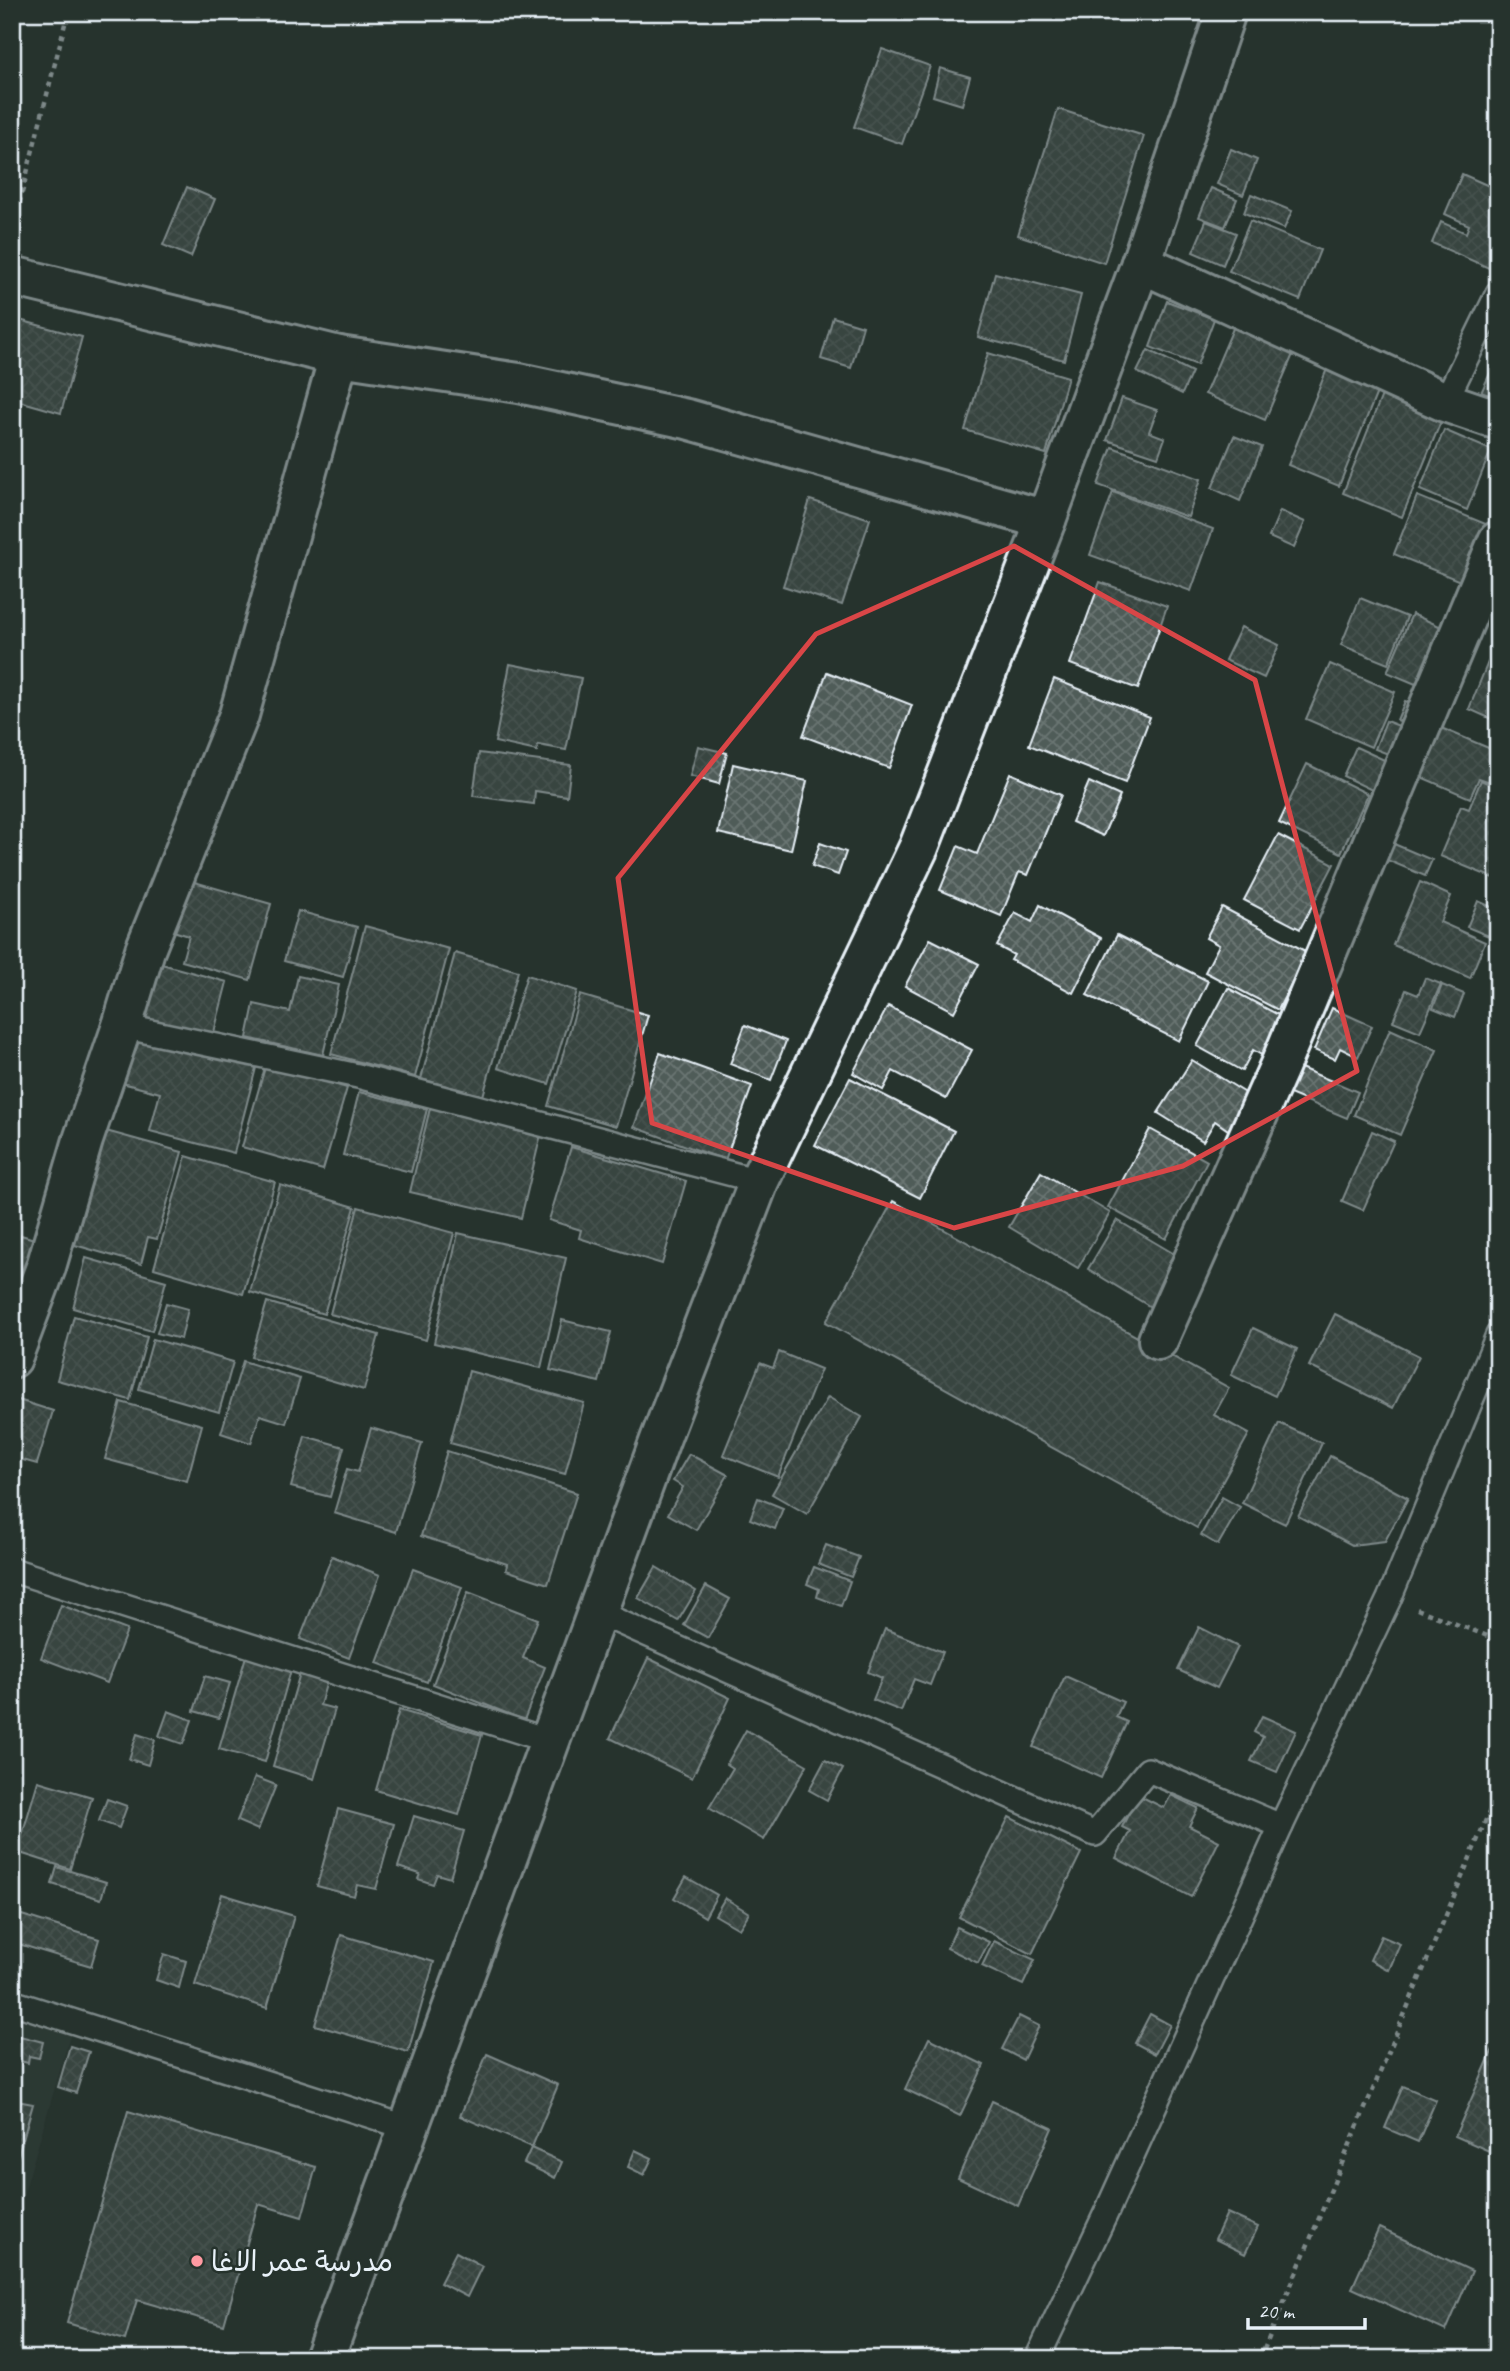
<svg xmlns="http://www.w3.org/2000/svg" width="1510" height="2371" font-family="Caveat,'Playpen Sans Arabic',sans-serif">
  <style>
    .built { fill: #333f3a }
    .building { fill: url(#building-cross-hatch); stroke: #e8f1f8; stroke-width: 2 }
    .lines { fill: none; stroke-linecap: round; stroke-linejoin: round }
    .service-casing { stroke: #e8f1f8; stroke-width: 28 }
    .minor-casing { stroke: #e8f1f8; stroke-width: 44 }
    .path { stroke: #e8f1f8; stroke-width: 4.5; stroke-dasharray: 5 5; stroke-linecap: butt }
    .service { stroke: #26332d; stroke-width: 23 }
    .minor { stroke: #26332d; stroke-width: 38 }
    .marked { fill: none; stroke: #d94647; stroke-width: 5; stroke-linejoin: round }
    .poi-dot { fill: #ff9aa2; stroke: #26332d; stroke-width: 2.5 }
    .labels { text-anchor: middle; stroke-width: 5; stroke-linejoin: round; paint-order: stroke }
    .poi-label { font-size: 28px; fill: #e8f1f8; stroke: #26332d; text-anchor: start }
  </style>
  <defs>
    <pattern id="building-cross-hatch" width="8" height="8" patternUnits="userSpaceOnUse" patternTransform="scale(1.75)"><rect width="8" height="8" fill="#505c59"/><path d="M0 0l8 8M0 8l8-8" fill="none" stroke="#697472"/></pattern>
  </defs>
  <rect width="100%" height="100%" fill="#26332d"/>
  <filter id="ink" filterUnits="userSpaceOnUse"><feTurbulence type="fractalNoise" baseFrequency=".0143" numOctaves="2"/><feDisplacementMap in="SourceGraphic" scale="14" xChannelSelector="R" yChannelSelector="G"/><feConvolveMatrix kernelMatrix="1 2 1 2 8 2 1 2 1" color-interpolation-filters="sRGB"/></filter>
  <g filter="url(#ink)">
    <polygon class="built" points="12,2018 71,2033 12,2234"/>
    <g class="building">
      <polygon points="882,49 930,66 902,144 854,127"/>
      <polygon points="940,68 970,77 962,105 933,96"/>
      <polygon points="1058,109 1144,136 1104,263 1018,235"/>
      <polygon points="1231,149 1257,160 1243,195 1217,184"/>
      <polygon points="1462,174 1498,190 1498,272 1432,243 1441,222 1466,233 1469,225 1445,214"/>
      <polygon points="187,187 215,199 191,257 163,245"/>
      <polygon points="1211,188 1237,199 1225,227 1199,217"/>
      <polygon points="1251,194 1292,211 1284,229 1244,213"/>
      <polygon points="1206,221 1236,233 1223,265 1193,252"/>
      <polygon points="1250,221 1320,250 1300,300 1229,271"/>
      <polygon points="995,273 1081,295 1064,360 978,337"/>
      <polygon points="1167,301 1214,319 1197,365 1150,347"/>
      <polygon points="833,317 863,326 851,368 821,359"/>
      <polygon points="12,318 82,337 61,413 12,399"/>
      <polygon points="1234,326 1294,352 1265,420 1205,394"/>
      <polygon points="1148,350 1192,372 1182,394 1137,372"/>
      <polygon points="988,353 1068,377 1046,454 965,430"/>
      <polygon points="1498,356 1498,403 1480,395"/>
      <polygon points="1331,359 1382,380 1339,486 1288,465"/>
      <polygon points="1386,385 1446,409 1402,517 1343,493"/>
      <polygon points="1122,398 1157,410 1149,432 1165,438 1158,457 1107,440"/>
      <polygon points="1444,430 1491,450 1467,510 1420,490"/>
      <polygon points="1234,436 1262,447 1240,501 1212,488"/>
      <polygon points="1112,447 1201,479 1188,517 1098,485"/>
      <polygon points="1113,492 1213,529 1191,591 1090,555"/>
      <polygon points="1417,496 1493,527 1470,585 1394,554"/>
      <polygon points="810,500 870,519 842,605 783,586"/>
      <polygon points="1280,511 1305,522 1294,548 1269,537"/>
      <polygon points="1100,582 1167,606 1138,689 1070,664"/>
      <polygon points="1360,598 1407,617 1388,664 1341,645"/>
      <polygon points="1412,614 1453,632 1425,688 1387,672"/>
      <polygon points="1241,627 1279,645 1264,678 1225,660"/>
      <polygon points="1488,662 1498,666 1498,722 1469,709"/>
      <polygon points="510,664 581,678 566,750 538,745 537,751 495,742"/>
      <polygon points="1330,664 1395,692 1371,747 1306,719"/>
      <polygon points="827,672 912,705 889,768 803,736"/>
      <polygon points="1054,679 1150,717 1125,783 1029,745"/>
      <polygon points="1405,701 1425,708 1416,728 1397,720"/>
      <polygon points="1386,721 1415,732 1404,760 1375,749"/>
      <polygon points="1441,728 1498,752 1498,763 1490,782 1479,778 1470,798 1421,777"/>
      <polygon points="698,746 727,753 719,784 690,776"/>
      <polygon points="1356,747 1393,764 1378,793 1343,776"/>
      <polygon points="479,753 571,765 567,796 535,791 534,804 473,796"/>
      <polygon points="733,764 807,781 791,850 718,833"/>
      <polygon points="1307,764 1368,794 1341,853 1279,823"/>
      <polygon points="1010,773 1061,795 1028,875 1019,872 1001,916 940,890 958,846 977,854"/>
      <polygon points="1481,780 1495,787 1498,780 1498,880 1440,856 1461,806 1469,809"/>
      <polygon points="1089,782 1120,796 1103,836 1072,822"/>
      <polygon points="1278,835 1334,864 1300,929 1244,900"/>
      <polygon points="820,843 846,852 838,875 812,866"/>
      <polygon points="1394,844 1432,860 1425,876 1387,860"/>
      <polygon points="184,879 271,904 250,980 182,961 189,936 170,930"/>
      <polygon points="1420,882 1451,896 1440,922 1485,942 1470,978 1393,945"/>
      <polygon points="1478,901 1498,910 1496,939 1467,927"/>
      <polygon points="1040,905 1101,938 1073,993 1011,960 1014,955 997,946 1015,913 1032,922"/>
      <polygon points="1222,907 1307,952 1278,1010 1205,972 1219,945 1206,938"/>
      <polygon points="298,911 357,927 343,977 284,961"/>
      <polygon points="365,926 449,949 415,1077 331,1054"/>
      <polygon points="1117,935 1208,981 1179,1041 1087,995"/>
      <polygon points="930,939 979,964 954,1012 905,986"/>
      <polygon points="455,953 518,971 483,1096 421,1079"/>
      <polygon points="158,963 227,982 212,1040 143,1021"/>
      <polygon points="527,975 577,991 549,1084 498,1068"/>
      <polygon points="298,976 339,985 323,1055 247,1038 254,1004 290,1012"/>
      <polygon points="1425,978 1441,984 1420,1032 1393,1021 1406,990 1418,995"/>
      <polygon points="1442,985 1464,994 1455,1017 1433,1008"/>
      <polygon points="1228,988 1286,1019 1265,1057 1253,1050 1242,1071 1197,1046"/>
      <polygon points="580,995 648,1015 616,1126 548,1106"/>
      <polygon points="888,1006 972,1050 946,1099 893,1071 883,1090 853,1073"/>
      <polygon points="1332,1008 1372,1026 1358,1057 1340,1048 1335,1059 1314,1050"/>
      <polygon points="745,1025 786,1041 771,1080 730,1064"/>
      <polygon points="1390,1029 1437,1050 1400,1135 1354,1115"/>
      <polygon points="131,1031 257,1064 234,1153 150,1131 160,1093 118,1082"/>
      <polygon points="660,1053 752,1086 725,1160 634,1127"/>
      <polygon points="1192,1060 1252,1097 1231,1132 1215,1121 1203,1141 1158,1113"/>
      <polygon points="266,1064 347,1088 323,1170 242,1147"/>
      <polygon points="1296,1066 1358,1092 1347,1118 1285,1092"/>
      <polygon points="850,1078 954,1131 920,1198 815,1145"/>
      <polygon points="359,1092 427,1109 411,1172 343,1155"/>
      <polygon points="431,1104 542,1130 521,1218 410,1192"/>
      <polygon points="1150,1129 1207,1161 1166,1239 1108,1207"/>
      <polygon points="106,1131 182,1152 157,1239 148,1237 141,1264 75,1245"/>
      <polygon points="1372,1131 1394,1141 1363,1210 1342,1201"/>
      <polygon points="571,1147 686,1181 662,1264 579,1238 581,1230 549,1220"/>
      <polygon points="186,1156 275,1182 243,1294 154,1268"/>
      <polygon points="1041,1172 1110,1213 1078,1268 1009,1227"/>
      <polygon points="280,1185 355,1207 324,1314 250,1292"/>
      <polygon points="893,1201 1229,1388 1214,1415 1249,1434 1197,1528 826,1322"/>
      <polygon points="358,1207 454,1233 426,1340 330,1314"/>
      <polygon points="1117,1220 1188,1262 1159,1312 1088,1269"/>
      <polygon points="458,1233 566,1258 541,1368 434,1343"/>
      <polygon points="21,1235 41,1241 27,1289 12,1285 12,1254 15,1255"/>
      <polygon points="86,1258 166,1281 152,1331 73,1308"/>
      <polygon points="267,1302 379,1335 364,1390 251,1357"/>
      <polygon points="166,1303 188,1309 181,1339 157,1333"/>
      <polygon points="1335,1314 1419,1356 1393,1408 1309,1366"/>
      <polygon points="74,1316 147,1337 130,1400 57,1380"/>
      <polygon points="562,1320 611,1332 599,1382 550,1370"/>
      <polygon points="1253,1328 1297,1349 1275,1396 1231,1375"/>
      <polygon points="153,1339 233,1362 219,1412 139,1389"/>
      <polygon points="779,1352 821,1369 778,1477 723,1455 760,1363 773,1368"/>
      <polygon points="243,1361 300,1379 286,1423 260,1415 251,1443 221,1433"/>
      <polygon points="469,1371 584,1403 565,1474 450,1443"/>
      <polygon points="828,1397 862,1417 807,1514 772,1494"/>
      <polygon points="12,1398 53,1411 37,1464 12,1457"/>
      <polygon points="121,1402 202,1425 187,1481 105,1459"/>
      <polygon points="1279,1423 1322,1443 1285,1524 1242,1503"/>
      <polygon points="371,1428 422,1443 396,1532 334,1513 347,1469 358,1472"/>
      <polygon points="305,1436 344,1447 330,1497 291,1487"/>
      <polygon points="447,1451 577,1493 548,1584 506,1570 507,1564 421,1536"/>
      <polygon points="689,1454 728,1475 696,1530 668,1514 683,1487 673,1481"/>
      <polygon points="1330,1456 1408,1498 1385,1541 1352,1545 1298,1516"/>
      <polygon points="1222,1497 1240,1507 1218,1545 1201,1535"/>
      <polygon points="758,1498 783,1508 775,1529 750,1519"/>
      <polygon points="826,1545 859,1557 851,1577 818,1564"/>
      <polygon points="332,1556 380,1575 349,1658 300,1639"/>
      <polygon points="656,1567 696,1591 678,1621 638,1598"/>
      <polygon points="814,1567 850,1581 841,1606 817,1597 819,1589 807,1584"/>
      <polygon points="413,1569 462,1587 427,1682 377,1663"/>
      <polygon points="706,1586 730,1599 708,1638 684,1625"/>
      <polygon points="468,1592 538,1619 523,1658 545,1667 524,1720 433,1684"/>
      <polygon points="61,1605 127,1630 107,1683 41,1658"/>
      <polygon points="1199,1627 1238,1647 1217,1688 1178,1670"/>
      <polygon points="885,1629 943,1652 930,1685 914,1679 901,1711 873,1700 882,1678 868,1672"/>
      <polygon points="246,1656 291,1670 265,1762 219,1749"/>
      <polygon points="648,1658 730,1698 692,1778 610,1738"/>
      <polygon points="300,1673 327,1681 320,1705 335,1709 314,1779 273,1766"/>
      <polygon points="205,1676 230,1683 219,1718 194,1711"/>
      <polygon points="1065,1676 1123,1702 1116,1717 1127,1722 1101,1778 1033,1747"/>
      <polygon points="399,1710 482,1735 459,1815 376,1790"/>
      <polygon points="168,1711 192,1720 183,1744 159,1736"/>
      <polygon points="1262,1716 1296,1731 1277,1772 1251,1761 1263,1737 1254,1732"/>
      <polygon points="746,1730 807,1765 764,1840 709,1808 733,1768 727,1764"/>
      <polygon points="137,1734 155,1740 148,1765 129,1759"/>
      <polygon points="825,1760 843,1769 827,1800 809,1790"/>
      <polygon points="255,1777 276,1785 258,1830 237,1821"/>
      <polygon points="38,1781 92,1797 70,1869 17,1852"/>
      <polygon points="1138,1795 1164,1808 1171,1795 1198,1808 1189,1826 1219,1841 1191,1897 1116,1858 1130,1831 1122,1827"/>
      <polygon points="107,1799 127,1806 119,1828 99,1821"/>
      <polygon points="338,1809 394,1824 376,1889 357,1885 354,1896 317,1886"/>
      <polygon points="414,1816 464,1831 450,1878 437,1874 433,1884 418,1879 420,1874 398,1867"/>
      <polygon points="1009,1817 1081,1853 1032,1954 959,1917"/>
      <polygon points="57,1867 106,1882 101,1899 52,1884"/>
      <polygon points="686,1877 717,1895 705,1917 674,1898"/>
      <polygon points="222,1894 294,1916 267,2008 195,1985"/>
      <polygon points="725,1898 749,1913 739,1929 715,1915"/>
      <polygon points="12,1912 99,1939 91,1966 12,1942"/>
      <polygon points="957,1927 989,1942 978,1963 947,1948"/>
      <polygon points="341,1935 434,1962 408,2052 315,2025"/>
      <polygon points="1381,1936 1400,1944 1389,1970 1370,1960"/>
      <polygon points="994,1941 1035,1960 1023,1985 982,1966"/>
      <polygon points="164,1954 186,1961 179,1988 156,1980"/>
      <polygon points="1150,2014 1170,2025 1155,2054 1135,2043"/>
      <polygon points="1019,2016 1039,2026 1023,2060 1002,2049"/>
      <polygon points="12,2034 43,2042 39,2058 29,2056 28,2063 12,2059"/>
      <polygon points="929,2038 984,2065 960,2116 905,2089"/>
      <polygon points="1498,2038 1498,2155 1455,2136"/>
      <polygon points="70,2046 89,2052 76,2093 58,2087"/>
      <polygon points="487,2054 558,2085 532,2147 460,2116"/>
      <polygon points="1403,2086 1436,2100 1418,2142 1385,2128"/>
      <polygon points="12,2100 33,2104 12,2177"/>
      <polygon points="992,2101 1052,2128 1018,2206 958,2178"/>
      <polygon points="128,2111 316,2167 302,2217 258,2204 224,2325 137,2300 125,2340 67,2323"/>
      <polygon points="531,2148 562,2162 555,2178 524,2163"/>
      <polygon points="635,2150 652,2158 644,2175 628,2167"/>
      <polygon points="1227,2213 1258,2227 1245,2254 1215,2239"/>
      <polygon points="1379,2228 1472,2271 1446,2331 1352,2288"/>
      <polygon points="456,2252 482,2266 467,2297 440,2283"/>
    </g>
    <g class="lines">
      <defs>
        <g id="service">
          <polyline points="1445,402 1498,293"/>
          <polyline points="122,1026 358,1076 759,1181"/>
          <polyline points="12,1570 550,1741"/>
          <polyline points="597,1612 1095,1834 1148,1770 1281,1826"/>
          <polyline points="12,2002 409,2128"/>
          <polyline points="1037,2359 1107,2211 1281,1826 1389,1599 1498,1335"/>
        </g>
        <g id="minor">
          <polyline points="1141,263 1445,402 1498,420"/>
          <polyline points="12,276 339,356 519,383 687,419 1046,520"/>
          <polyline points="1158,1340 1280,1065 1498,541"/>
          <polyline points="12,1358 46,1267 83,1140 122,1026 145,950 239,715 339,356"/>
          <polyline points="324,2359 660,1440 759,1181 919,847 1046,520 1141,263 1226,12"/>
        </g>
      </defs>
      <use href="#service" class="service-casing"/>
      <use href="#minor" class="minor-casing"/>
      <g class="path">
        <polyline points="12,232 68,12"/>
        <polyline points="1417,1609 1498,1640"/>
        <polyline points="1260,2359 1498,1791"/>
      </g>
      <use href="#service" class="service"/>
      <use href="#minor" class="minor"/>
    </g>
  </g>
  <path d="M0 0H1510V2371H0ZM1014 546 1255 680 1357 1071 1183 1166 954 1228 652 1123 618 878 816 634Z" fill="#26332d" fill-opacity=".55" fill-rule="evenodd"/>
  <path class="marked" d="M1014 546 1255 680 1357 1071 1183 1166 954 1228 652 1123 618 878 816 634Z"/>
  <circle class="poi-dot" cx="197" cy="2261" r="7"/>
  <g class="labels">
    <g class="poi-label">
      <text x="211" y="2271">مدرسة عمر الاغا</text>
    </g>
  </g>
  <rect width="1510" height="2371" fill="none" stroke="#26332d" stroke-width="42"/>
  <rect x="21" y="21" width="1468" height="2329" fill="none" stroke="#e8f1f8" stroke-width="2.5" filter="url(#ink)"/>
  <path d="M1248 2318v10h117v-10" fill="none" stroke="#e8f1f8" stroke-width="3.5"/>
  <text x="1258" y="2318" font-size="21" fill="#e8f1f8" stroke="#26332d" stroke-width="5" paint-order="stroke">20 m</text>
</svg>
